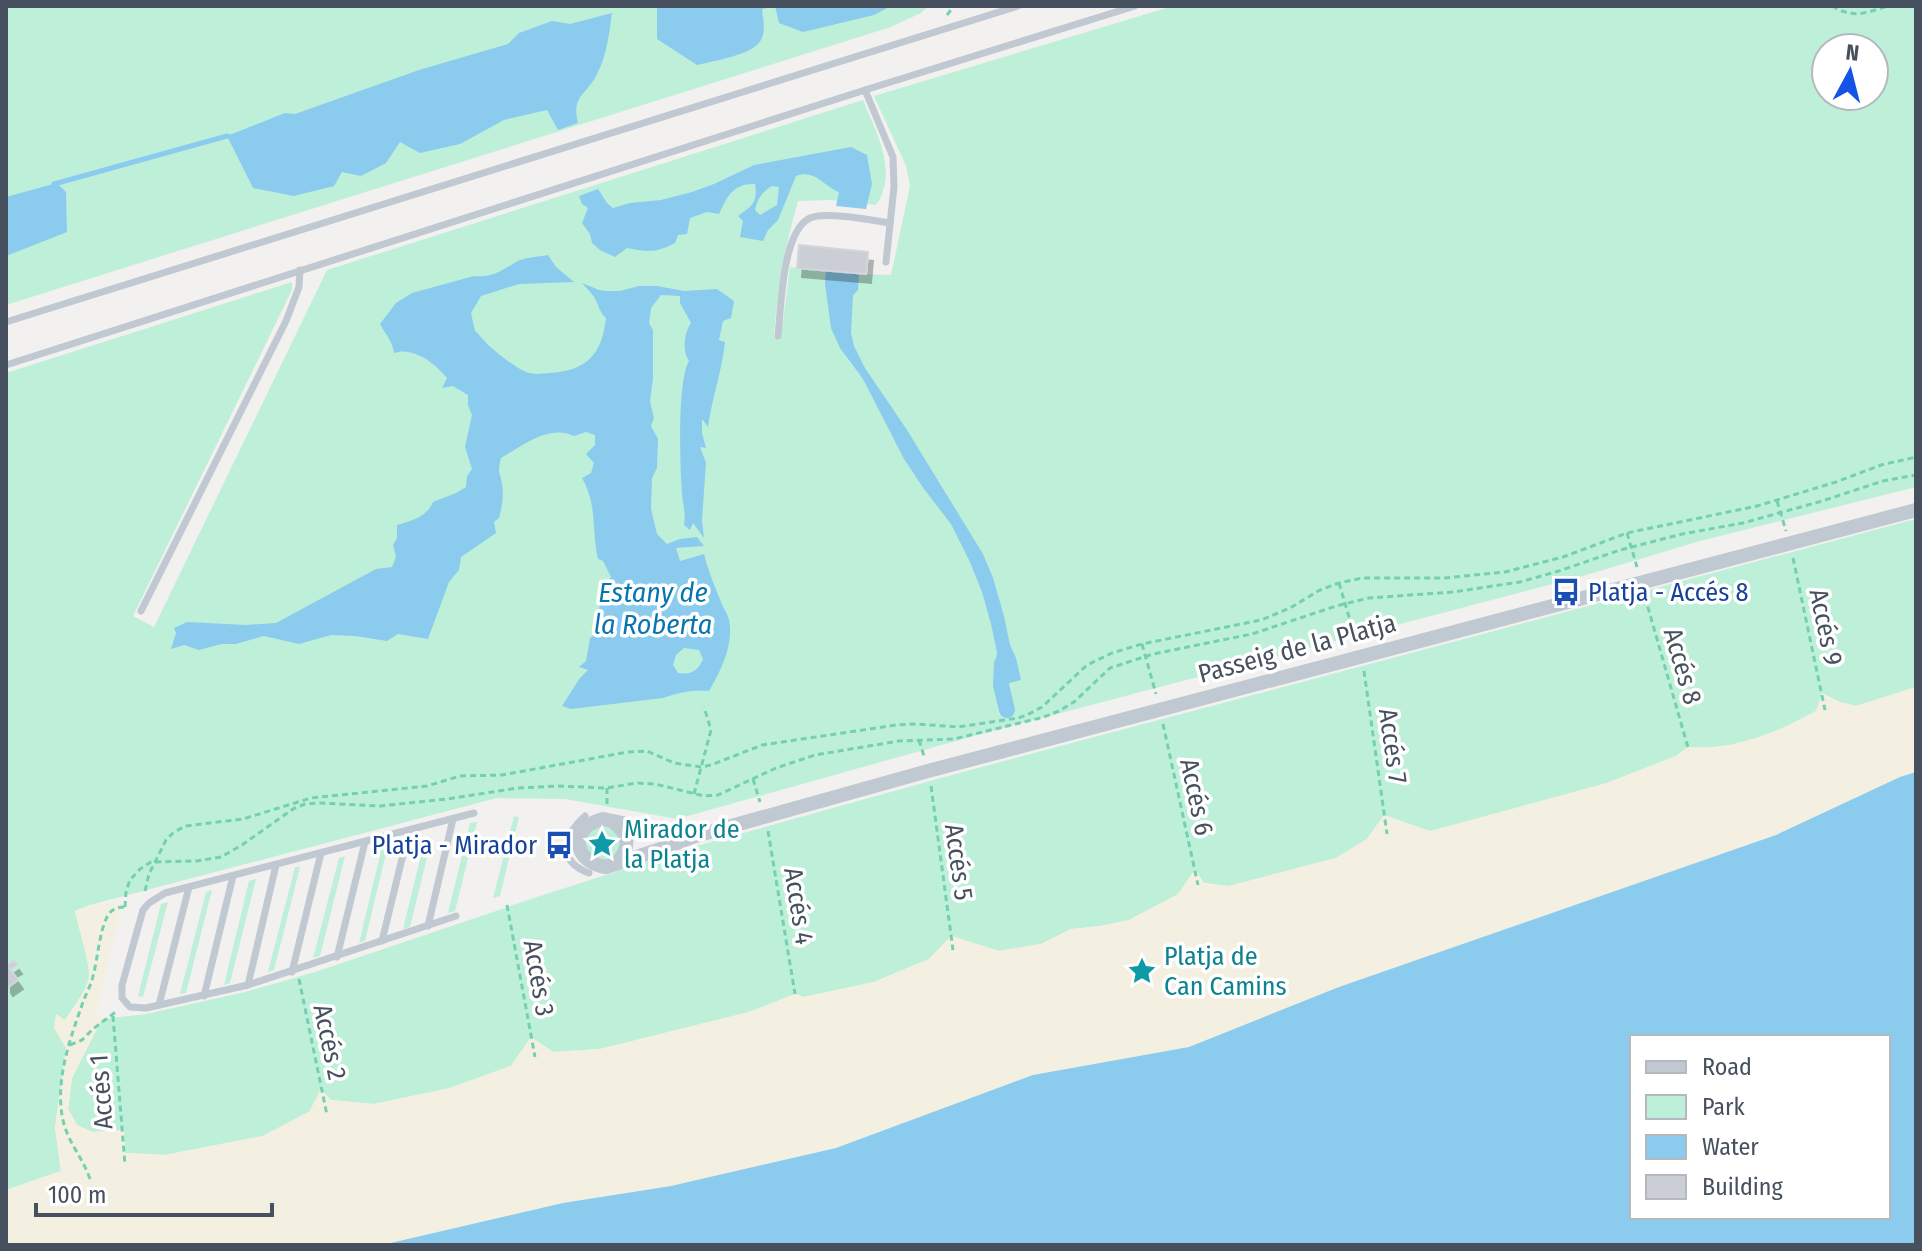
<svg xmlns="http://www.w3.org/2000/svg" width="1922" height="1251" font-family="'Fira Sans Condensed',sans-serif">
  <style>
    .green { fill: #bef0d9; fill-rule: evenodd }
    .sand { fill: #f4f0e1 }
    .water { fill: #8acbee; fill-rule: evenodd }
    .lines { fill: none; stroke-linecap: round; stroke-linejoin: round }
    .stream { stroke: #8acbee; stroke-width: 5 }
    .canal { stroke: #8acbee; stroke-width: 16 }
    .building { fill: #ccced6; stroke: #d4d5dc; stroke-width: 2; filter: url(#shadow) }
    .path { stroke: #75d0b0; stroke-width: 3; stroke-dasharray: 6 4; stroke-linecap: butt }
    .service { stroke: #c0c8d2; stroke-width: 7 }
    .minor { stroke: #c0c8d2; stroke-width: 14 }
    .labels { text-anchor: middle; stroke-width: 7; stroke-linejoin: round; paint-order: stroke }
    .transit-label { font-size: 26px; fill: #164399; stroke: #fff; text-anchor: start }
    .street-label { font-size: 26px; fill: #47505e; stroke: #fff }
    .culture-label { font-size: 26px; fill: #0d838f; stroke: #fff; text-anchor: start }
    .water-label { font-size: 28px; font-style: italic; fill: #0975b0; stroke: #fff }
  </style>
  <defs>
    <filter id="shadow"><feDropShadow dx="5" dy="9" stdDeviation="0" flood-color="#0004"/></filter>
  </defs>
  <rect width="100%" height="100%" fill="#f3f0f0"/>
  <g class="green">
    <polygon points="6,6 928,6 921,13 891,27 6,305"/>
    <path d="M1173 6H1916V487L1700 541 1583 576 981 734 677 819 565 799 497 798 90 905 75 911C78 927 93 968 88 981 84 995 72 1008 65 1021L57 1015 66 1048 55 1128 61 1171 6 1190V373L292 282V290L133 616 154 627 327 270 863 100C876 132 899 172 876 205L830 200 798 201C785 247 777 289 774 337H781L790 267 826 270 840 283 859 274 891 275 910 186 906 166 874 96ZM1826 48H1874V96H1826Z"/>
    <polygon points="1916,519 1916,687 1856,706 1840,702 1816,711 1778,732 1731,745 1706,748 1688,747 1676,756 1607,783 1430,832 1384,815 1367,839 1336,858 1229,886 1204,883 1195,870 1179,894 1129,920 1101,926 1071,929 1041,944 999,951 951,936 929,959 874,982 804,997 795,994 749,1012 600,1049 553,1052 531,1037 511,1066 450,1088 374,1104 331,1100 263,1136 165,1155 125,1153 124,1130 92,1132 77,1125 68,1109 72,1078 102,1019 146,1014 245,992 315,972 540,896 693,847 959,773"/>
    <polygon points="514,816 519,817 500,896 493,898"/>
    <polygon points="477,822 455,911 448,913 470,823"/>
    <polygon points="609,824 620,834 618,856 605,862 586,852 584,837 588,831"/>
    <polygon points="432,837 410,927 403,929 425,839"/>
    <polygon points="388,845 365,941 359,943 382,847"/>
    <polygon points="345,856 320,956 313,958 339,858"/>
    <polygon points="295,867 300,867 274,970 268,972"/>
    <polygon points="256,879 230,983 224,985 249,881"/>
    <polygon points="212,890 186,993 180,994 206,892"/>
    <polygon points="168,902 143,997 138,996 161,904"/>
  </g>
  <path class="sand" d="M1916 687V772L1900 777 1776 835 1339 987 1189 1047 1033 1075 836 1148 671 1186 563 1203 382 1245H6V1190L61 1171 55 1128 66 1048 54 1028 56 1014 65 1020C72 1009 85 992 89 981 92 968 78 927 75 911L90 905 123 902 96 1015 102 1019 72 1078 68 1109 77 1125 92 1132 124 1130 125 1153 165 1155 263 1136 309 1112 321 1089 331 1100 374 1104 450 1088 511 1066 531 1037 553 1052 600 1049 749 1012 795 994 804 997 874 982 929 959 951 936 999 951 1041 944 1071 929 1101 926 1129 920 1178 894 1195 869 1204 883 1229 886 1336 858 1367 839 1384 815 1430 831 1607 783 1676 756 1688 747C1735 751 1775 733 1816 711L1822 693 1840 702 1856 706Z"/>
  <g class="water">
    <path d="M657 6H891L874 15 803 32 779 23 775 6 762 9C763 19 766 31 761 40 753 55 713 61 697 65L657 39Z"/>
    <path d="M612 13C609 34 607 55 597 74 587 95 571 95 578 123L558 130 547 110 504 120 460 144 420 153 400 142 386 163 361 176 342 172 334 186 294 196 253 188 227 136 285 113 295 114 419 70 508 44 519 33 552 21 570 24Z"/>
    <path d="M851 147 867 155 872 184 866 209 836 206 839 192C823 186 815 169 796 176L778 220 768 230 763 241 740 237 743 221 738 216C752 206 758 203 755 184 733 183 727 197 719 214L707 212 690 218 687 234 678 235 675 243C656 253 648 252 627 248L615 257 600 250 592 243 590 234 582 223 588 208 582 204 579 196 598 189 607 203 613 208 630 203 661 200 692 192 714 184 754 165ZM772 186 779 187 777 205 760 215 755 210C758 198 762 192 772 186Z"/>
    <polygon points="57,183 66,192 67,232 6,256 6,197"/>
    <path d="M548 255 556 267 574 282 519 284 481 296 471 313 475 331C482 337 486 344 493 349 502 357 514 366 524 371 532 375 541 374 549 373 587 371 602 354 606 318 599 312 599 305 594 297 591 292 586 288 582 283L599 290 606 291H620L639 286H657L684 291 717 289 734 301 731 318 723 321 719 340 725 342C722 371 712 398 708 427L702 419V433L706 448 700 447 706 463 702 520 704 538 693 523 690 530 684 525C686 514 683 505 682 494 680 467 677 381 689 361 682 351 684 333 691 323L680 303V296L661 295 651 308 649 323 653 330V378L650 402 654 418 651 426 658 439 657 468 652 478 651 509 657 534 667 544 680 539 697 537 704 546 676 548 680 561 704 554C708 570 715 587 721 602 723 608 728 614 729 620 734 644 721 671 709 691 693 689 678 693 663 698L571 709 562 706 580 678 588 670 579 667 586 661 590 638 598 632 600 597 611 577 603 561 598 559C591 528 598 507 582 478L591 473 594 463 586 454 595 445V435L586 432 574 436C549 424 522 446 501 458 497 476 500 469 502 484 504 496 502 507 499 518L494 522 496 533 461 557 459 570 449 582 428 639 398 634 387 641 355 636 331 635 299 644 264 636 236 644H222L199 650 184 645 171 649 176 633 174 628 187 622 246 625 276 623 376 569 392 567 396 557 393 545 397 538V525C411 521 427 517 433 502L456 493 466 487 467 476 472 469 465 447 472 415 468 405V395L453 386 442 388 447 378C435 363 413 346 394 353 393 342 386 335 380 324L396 303 412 293 474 276C491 278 503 270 516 262 525 257 538 257 548 255ZM684 648 699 650 703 659C698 671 691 675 678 673L673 665 676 655Z"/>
    <polygon points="826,270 859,274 858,290 853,295 851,333 854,346 865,368 907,430 983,554 993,578 1004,616 1010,645 1016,658 1021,680 1001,685 995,670 997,652 991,624 982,592 970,562 951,524 924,489 904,459 863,379 840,348 831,328 825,284"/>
    <path d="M1916 772V1245H382L563 1203 671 1186 836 1148 1033 1075 1189 1047 1339 987 1776 835 1900 777ZM1888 1037V1217H1632V1037Z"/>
  </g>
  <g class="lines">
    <polyline class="stream" points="54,184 227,136 233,138"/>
    <polyline class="canal" points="1002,664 1001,685 1007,710"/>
  </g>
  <g class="building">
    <polygon points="799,245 868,252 866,274 797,268"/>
    <polygon points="14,961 17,965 10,969 18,980 8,987 6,984 6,969 8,968 7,966"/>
  </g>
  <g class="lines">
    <g class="path">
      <path d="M1832 6C1854 19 1865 13 1888 6"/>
      <polyline points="947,15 954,6"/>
      <polyline points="1777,501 1786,531"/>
      <polyline points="1627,533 1637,567"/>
      <polyline points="1793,558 1825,710"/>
      <polyline points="1339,583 1357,644"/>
      <polyline points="1645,597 1689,751"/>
      <polyline points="1142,644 1156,694"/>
      <polyline points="1364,671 1387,834"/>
      <polyline points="1163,724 1198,885"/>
      <polyline points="919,740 924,756"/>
      <polyline points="753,779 760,802"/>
      <polyline points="931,786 953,950"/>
      <polyline points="607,788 607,804"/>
      <polyline points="694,794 711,730 704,707"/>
      <polyline points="768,831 795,994"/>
      <polyline points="145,891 149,874 166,840 173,833 185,826 243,819 311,798 427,786 460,776 502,775 628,752 647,751 674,763 701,767 711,765 762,745 896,725 917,724 958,727 1018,718 1027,715 1042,707 1087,665 1112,653 1142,644 1261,620 1290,608 1320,590 1339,583 1362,578 1444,578 1505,572 1563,557 1627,533 1757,506 1836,482 1881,465 1916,457"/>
      <polyline points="507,905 535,1057"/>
      <polyline points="125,907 126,891 130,880 140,869 151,862 197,861 221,857 242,845 293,809 305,804 320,803 380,806 447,799 518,788 558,786 607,788 636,783 655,784 704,796 718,795 776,768 815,755 899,741 954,739 1044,717 1059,711 1074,702 1110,668 1153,654 1252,634 1336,606 1369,598 1453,592 1520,582 1559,571 1620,550 1682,534 1743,523 1822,501 1883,481 1916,475"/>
      <polyline points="299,979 327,1115"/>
      <polyline points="113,1016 125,1165"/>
      <polyline points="70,1045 82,1040 93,1029 117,1011"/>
      <path d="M90 1179C80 1151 63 1139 61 1106 58 1073 71 1036 82 1005 85 995 91 986 93 976 98 958 99 933 107 917 111 908 119 907 127 907"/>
    </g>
    <g class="service">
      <polyline points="865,90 893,157 894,187 886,262"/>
      <polyline points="6,322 1018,6"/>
      <path d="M778 336C781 308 782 231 810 218 825 211 871 220 890 223"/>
      <polyline points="6,365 865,90 1135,6"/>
      <polyline points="141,611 286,321 299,287 300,270"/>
      <path d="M585 816C564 835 556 861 589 873"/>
      <polyline points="456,916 248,985 146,1008 130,1007 122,998 122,985 143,910 149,903 165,893 474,813"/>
      <polyline points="428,926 453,819"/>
      <polyline points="382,941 409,830"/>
      <polyline points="337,957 365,842"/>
      <polyline points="292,972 321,853"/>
      <polyline points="248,985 276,865"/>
      <polyline points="204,996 233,876"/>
      <polyline points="159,1005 189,887"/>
    </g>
    <g class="minor">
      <path d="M612 821C630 835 631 846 616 864"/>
      <path d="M692 837 603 819C569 827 572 862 606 867L670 846 692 837 928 771 1916 510"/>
    </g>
  </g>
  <defs>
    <symbol id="bus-bare" viewBox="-9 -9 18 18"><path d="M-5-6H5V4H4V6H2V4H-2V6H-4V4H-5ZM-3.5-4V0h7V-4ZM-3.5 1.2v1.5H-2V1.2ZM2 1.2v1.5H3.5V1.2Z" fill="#1a4fb4" stroke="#fff" stroke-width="2.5" paint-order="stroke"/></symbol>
    <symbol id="sight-bare" viewBox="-9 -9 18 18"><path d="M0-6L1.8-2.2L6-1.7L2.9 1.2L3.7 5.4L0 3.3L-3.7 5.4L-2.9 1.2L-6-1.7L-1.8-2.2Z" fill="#0f9aa8" stroke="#fff" stroke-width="2.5" paint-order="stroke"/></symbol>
  </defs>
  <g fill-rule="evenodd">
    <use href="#bus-bare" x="1546" y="572" width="40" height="40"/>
    <use href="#sight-bare" x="582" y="824" width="40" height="40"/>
    <use href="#bus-bare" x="539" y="825" width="40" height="40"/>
    <use href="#sight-bare" x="1122" y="951" width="40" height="40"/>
  </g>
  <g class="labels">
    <g class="transit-label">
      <text x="1588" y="601">Platja - Accés 8</text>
      <text x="537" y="854" text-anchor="end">Platja - Mirador</text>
    </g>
    <g class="street-label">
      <text transform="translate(1826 627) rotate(78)" y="9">Accés 9</text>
      <text transform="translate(1297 648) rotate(-15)" y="9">Passeig de la Platja</text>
      <text transform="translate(1683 666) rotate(74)" y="9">Accés 8</text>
      <text transform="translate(1393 746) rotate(82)" y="9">Accés 7</text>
      <text transform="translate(1197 797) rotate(78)" y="9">Accés 6</text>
      <text transform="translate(959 862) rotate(82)" y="9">Accés 5</text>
      <text transform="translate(799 906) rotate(81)" y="9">Accés 4</text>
      <text transform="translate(539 978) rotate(80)" y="9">Accés 3</text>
      <text transform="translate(330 1042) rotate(78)" y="9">Accés 2</text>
      <text transform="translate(101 1092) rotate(-94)" y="9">Accés 1</text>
    </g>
    <g class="culture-label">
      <text x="624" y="838">Mirador de<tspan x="624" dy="30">la Platja</tspan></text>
      <text x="1164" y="965">Platja de<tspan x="1164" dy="30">Can Camins</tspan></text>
    </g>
    <g class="water-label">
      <text x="653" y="602">Estany de<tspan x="653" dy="32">la Roberta</tspan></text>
    </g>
  </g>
  <rect width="1922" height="1251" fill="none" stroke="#47505e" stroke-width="16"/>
  <rect x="1630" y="1035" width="260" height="184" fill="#ffffff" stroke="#b5b9bf" stroke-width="2"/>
  <rect x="1646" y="1061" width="40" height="12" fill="#c0c8d2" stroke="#b5b9bf" stroke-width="2"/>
  <text x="1702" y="1075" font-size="24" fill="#47505e">Road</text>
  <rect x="1646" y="1095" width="40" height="24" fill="#bef0d9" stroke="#b5b9bf" stroke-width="2"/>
  <text x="1702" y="1115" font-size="24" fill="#47505e">Park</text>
  <rect x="1646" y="1135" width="40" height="24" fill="#8acbee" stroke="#b5b9bf" stroke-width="2"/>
  <text x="1702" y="1155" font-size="24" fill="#47505e">Water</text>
  <rect x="1646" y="1175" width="40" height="24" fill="#ccced6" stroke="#b5b9bf" stroke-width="2"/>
  <text x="1702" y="1195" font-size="24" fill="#47505e">Building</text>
  <g transform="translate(1850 72) rotate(7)"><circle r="38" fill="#ffffff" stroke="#b5b9bf" stroke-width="2"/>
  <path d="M0-6L14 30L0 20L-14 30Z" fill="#1553e8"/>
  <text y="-12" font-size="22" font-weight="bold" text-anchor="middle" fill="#47505e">N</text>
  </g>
  <path d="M36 1203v12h236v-12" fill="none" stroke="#47505e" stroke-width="4"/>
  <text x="48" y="1203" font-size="24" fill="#47505e" stroke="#ffffff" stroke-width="6" paint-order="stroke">100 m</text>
</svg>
